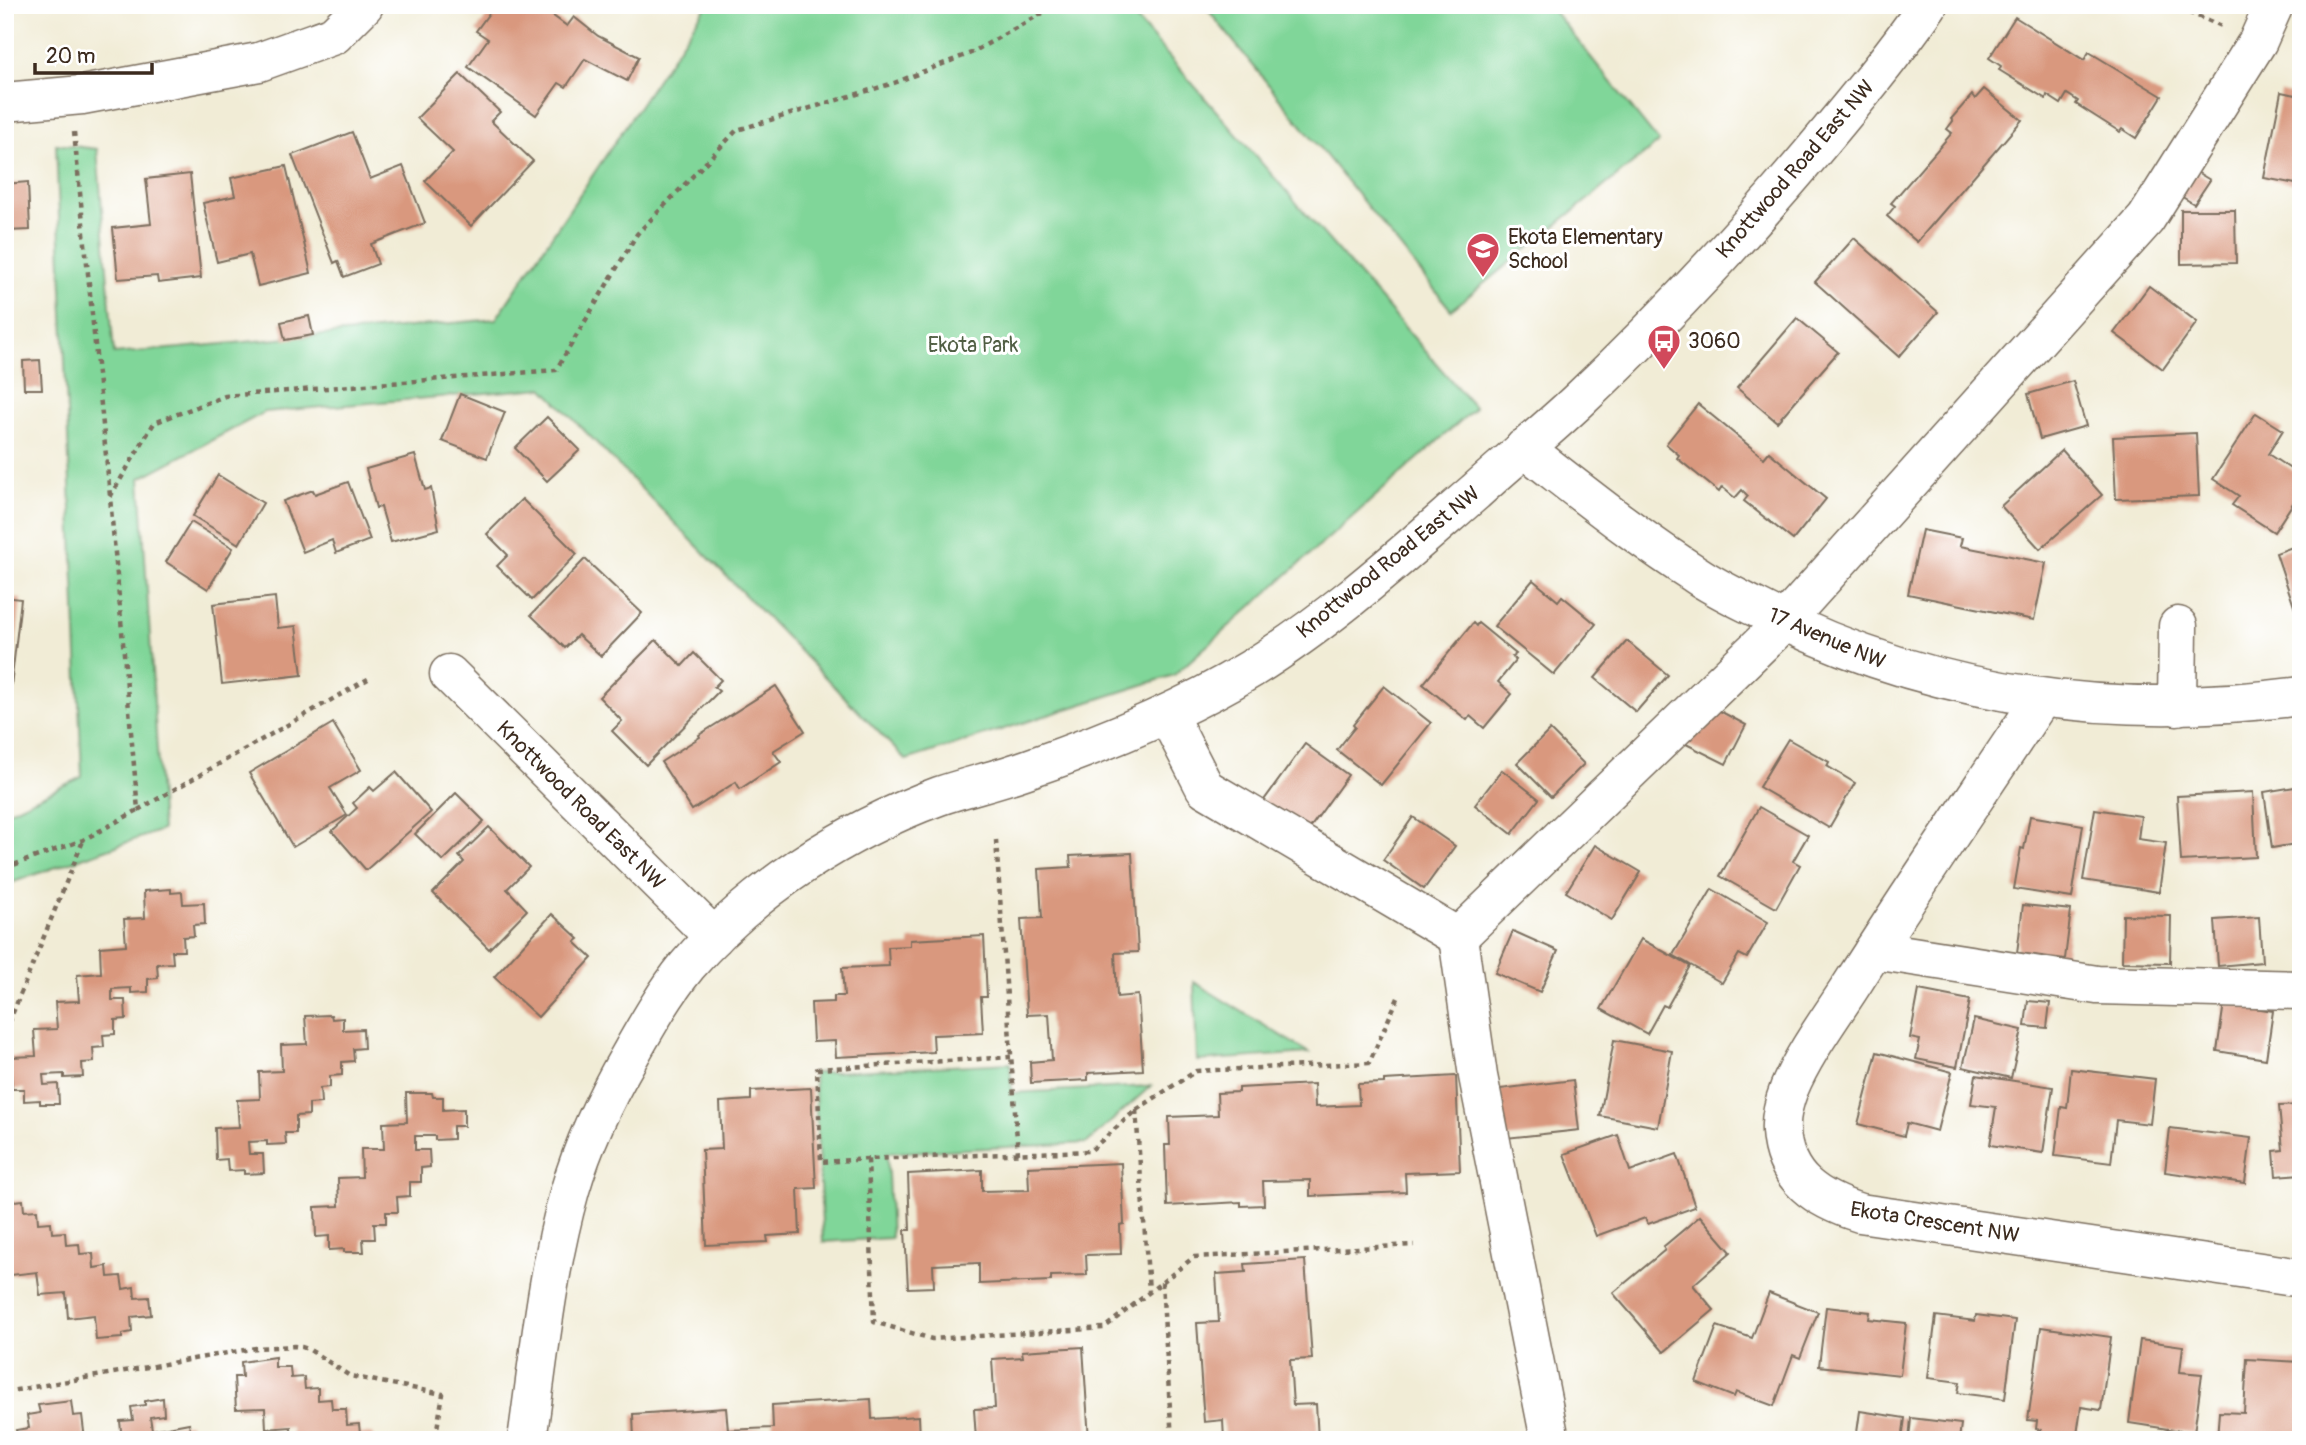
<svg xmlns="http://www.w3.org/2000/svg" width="2306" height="1445" font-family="Pangolin,sans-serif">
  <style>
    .green { fill: #80d699; stroke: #5e805c; stroke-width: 2 }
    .building { fill: #d9987e }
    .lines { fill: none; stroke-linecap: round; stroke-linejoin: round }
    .minor-casing { stroke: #7b6e5e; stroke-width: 41 }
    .path { stroke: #7b6e5e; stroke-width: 4.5; stroke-dasharray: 5 5; stroke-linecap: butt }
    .minor { stroke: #fff; stroke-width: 38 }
    .labels { text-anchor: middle; stroke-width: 6; stroke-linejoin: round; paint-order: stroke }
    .street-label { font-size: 21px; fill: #3b2a1e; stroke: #fff }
    .poi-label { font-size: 21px; fill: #3b2a1e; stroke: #fff; text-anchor: start }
    .park-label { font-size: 21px; fill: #505e43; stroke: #fff }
  </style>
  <rect width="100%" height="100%" fill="#fff"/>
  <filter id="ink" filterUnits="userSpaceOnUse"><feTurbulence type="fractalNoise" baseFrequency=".0143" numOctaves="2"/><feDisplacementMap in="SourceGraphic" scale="14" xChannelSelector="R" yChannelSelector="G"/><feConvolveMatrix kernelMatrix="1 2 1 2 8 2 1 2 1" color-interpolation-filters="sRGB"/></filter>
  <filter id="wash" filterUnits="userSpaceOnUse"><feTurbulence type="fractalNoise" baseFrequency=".00686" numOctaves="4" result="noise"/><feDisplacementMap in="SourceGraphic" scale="28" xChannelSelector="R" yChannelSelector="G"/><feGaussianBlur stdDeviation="1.57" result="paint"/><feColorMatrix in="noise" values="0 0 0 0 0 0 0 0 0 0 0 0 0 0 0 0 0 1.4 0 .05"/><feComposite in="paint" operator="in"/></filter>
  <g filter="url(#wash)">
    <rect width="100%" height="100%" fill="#f1ecd6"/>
    <g class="green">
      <polygon points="707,5 1124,5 1475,408 1174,675 906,760 543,388 265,412 140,478 162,830 5,885 5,813 82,777 56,144 97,149 114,354 496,319"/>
      <polygon points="1204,5 1549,5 1659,142 1451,310"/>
      <polygon points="1194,982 1309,1053 1197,1061"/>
      <polygon points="1010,1063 1012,1093 1151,1086 1087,1143 887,1153 891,1238 823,1242 814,1073"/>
    </g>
    <g id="blocks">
      <g class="building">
        <polygon points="495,5 538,5 567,26 574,17 598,36 639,57 627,81 585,59 566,87 559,83 536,115 468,67 488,39 476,31"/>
        <polygon points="2015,17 2084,60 2089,52 2162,96 2136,138 2122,129 2120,132 2076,104 2078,101 2067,94 2061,104 2047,95 2046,99 1999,70 2001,66 1989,58"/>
        <polygon points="460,74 500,112 491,121 533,161 471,226 425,181 453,152 417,118"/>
        <polygon points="1984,89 2022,120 1917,242 1887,216 1895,206 1891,203 1952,133 1947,129 1953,121 1951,119 1972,95 1975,99"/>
        <polygon points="2281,92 2301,96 2301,185 2264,178"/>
        <polygon points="352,132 370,179 403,166 425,223 371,244 378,264 344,277 338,261 334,263 292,155"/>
        <polygon points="286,166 311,273 258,286 250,254 217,262 203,203 235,196 231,178"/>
        <polygon points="2190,168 2210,180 2194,204 2174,192"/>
        <polygon points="190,174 201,278 158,283 157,276 118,279 113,228 151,224 146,179"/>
        <polygon points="28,182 30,230 5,231 5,184"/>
        <polygon points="2181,210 2235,210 2236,263 2181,264"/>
        <polygon points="1854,238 1938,312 1899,357 1815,282"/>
        <polygon points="2149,286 2197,322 2163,369 2114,333"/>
        <polygon points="309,316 313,335 285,340 281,322"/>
        <polygon points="1797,318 1838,352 1777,422 1737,388"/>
        <polygon points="40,360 42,389 24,389 23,361"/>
        <polygon points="2073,381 2086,426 2040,439 2028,394"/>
        <polygon points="460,394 505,412 487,458 442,441"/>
        <polygon points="1698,404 1764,458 1769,452 1826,499 1793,540 1744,501 1748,496 1742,490 1735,498 1722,487 1719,492 1677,458 1679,455 1666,444"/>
        <polygon points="2256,413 2283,430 2268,454 2301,476 2301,491 2274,532 2232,505 2239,496 2213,479"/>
        <polygon points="547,417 580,450 547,481 515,448"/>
        <polygon points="2196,433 2199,496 2116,499 2113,437"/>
        <polygon points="2062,450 2102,495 2040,549 2001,506"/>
        <polygon points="415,455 425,490 431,488 439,529 391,542 381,507 376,508 366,469"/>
        <polygon points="218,475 263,503 239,544 193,516"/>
        <polygon points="348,482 370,540 336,553 332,540 303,552 283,501 313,490 315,494"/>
        <polygon points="522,499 577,554 532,600 497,566 508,555 487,534"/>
        <polygon points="191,522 233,548 208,589 166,562"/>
        <polygon points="1922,530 1962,538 1960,546 2046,563 2034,620 1908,594"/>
        <polygon points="2301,544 2301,611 2296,612 2276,553"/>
        <polygon points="585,559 642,613 601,656 578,635 565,648 531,615"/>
        <polygon points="1533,580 1558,601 1562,596 1596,624 1554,675 1494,626"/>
        <polygon points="5,597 21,599 11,686 5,685"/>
        <polygon points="275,597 278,628 296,626 302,675 222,684 213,604"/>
        <polygon points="1473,623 1476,626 1478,623 1516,654 1512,657 1516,660 1498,682 1512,694 1484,728 1470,716 1467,720 1423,684"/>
        <polygon points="656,640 682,666 694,653 721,680 714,687 719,691 646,765 612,731 622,721 599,697"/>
        <polygon points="1627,641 1668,675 1636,712 1595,678"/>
        <polygon points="776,686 805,731 773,751 781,762 740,789 736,782 692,810 661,762 700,737 699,735"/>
        <polygon points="1384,686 1431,723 1381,785 1337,750 1355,727 1353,725"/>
        <polygon points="1705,703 1746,725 1726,764 1684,743"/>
        <polygon points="333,723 361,770 330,788 347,815 293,847 249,773"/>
        <polygon points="1550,730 1584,764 1551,797 1517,763"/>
        <polygon points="1788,739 1829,762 1827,766 1855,783 1829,828 1759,787"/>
        <polygon points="1305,744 1348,775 1302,839 1259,807"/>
        <polygon points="1502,770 1539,799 1512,834 1475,805"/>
        <polygon points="396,772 431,812 366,870 332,831 357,808 353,803 370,787 374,791"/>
        <polygon points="2301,786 2301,843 2272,848 2264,792"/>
        <polygon points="2253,792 2256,857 2181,861 2177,796"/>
        <polygon points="456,793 484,821 443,861 415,834"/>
        <polygon points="1759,807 1808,835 1793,861 1800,865 1776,908 1720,876"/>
        <polygon points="2095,809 2141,816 2138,839 2166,843 2159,892 2083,880"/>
        <polygon points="2030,816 2083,825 2072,898 2014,889 2021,848 2024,849"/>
        <polygon points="1413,817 1455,846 1424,889 1383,860"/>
        <polygon points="489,827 529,867 507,889 527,910 489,949 433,893 464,862 459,856"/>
        <polygon points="1595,845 1641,872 1612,920 1566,892"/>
        <polygon points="1132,853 1138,952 1115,953 1117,997 1138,995 1143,1070 1088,1073 1088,1080 1031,1083 1030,1062 1052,1060 1049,1014 1027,1015 1021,919 1042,918 1039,869 1071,867 1070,856"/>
        <polygon points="171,889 171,893 182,892 183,904 204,903 205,924 193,925 194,936 183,937 184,951 172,951 173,963 157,964 158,978 148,979 148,992 131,993 131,988 112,989 112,1000 125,1000 126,1019 115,1020 115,1034 103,1035 104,1047 93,1048 94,1062 82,1063 83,1077 64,1078 64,1074 43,1075 44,1085 58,1084 59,1104 40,1104 40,1100 24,1101 24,1089 12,1089 10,1057 36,1056 34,1030 57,1029 55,1002 79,1001 77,975 101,973 100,947 126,945 124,919 145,918 144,891"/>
        <polygon points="1712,889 1768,922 1747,958 1739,954 1722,983 1673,955"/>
        <polygon points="2023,905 2071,910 2065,959 2017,953"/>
        <polygon points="552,914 579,939 575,942 592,958 538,1017 494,977"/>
        <polygon points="2123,915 2171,916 2170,963 2122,962"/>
        <polygon points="2259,917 2262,962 2218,966 2215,920"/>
        <polygon points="1513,931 1558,951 1540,992 1495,973"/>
        <polygon points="984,936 987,997 981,997 983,1033 933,1035 934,1052 836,1057 835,1041 813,1042 811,1003 834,1002 834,996 844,996 842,968 889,966 888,947 910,946 910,940"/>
        <polygon points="1641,939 1690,966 1667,1007 1663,1005 1647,1034 1601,1009"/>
        <polygon points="1919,990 1970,1000 1957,1067 1916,1059 1920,1040 1910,1038"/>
        <polygon points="2028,1001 2050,1003 2047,1028 2025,1026"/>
        <polygon points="2224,1003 2273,1011 2266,1059 2217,1051"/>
        <polygon points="331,1015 332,1019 343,1018 343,1030 363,1029 364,1048 353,1049 354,1061 342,1062 342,1075 330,1076 330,1087 320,1088 321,1103 309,1104 309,1115 296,1116 296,1133 285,1133 286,1144 267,1145 267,1141 248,1142 249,1154 263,1154 264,1173 244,1174 244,1170 228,1171 227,1159 216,1160 215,1128 239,1127 237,1100 260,1099 259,1072 282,1071 281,1045 307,1044 305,1016"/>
        <polygon points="1974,1019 2022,1030 2011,1078 1963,1067"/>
        <polygon points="1614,1040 1672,1051 1658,1127 1600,1116"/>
        <polygon points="1877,1052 1952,1072 1937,1131 1907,1123 1904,1136 1858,1124"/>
        <polygon points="2071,1069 2155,1079 2150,1124 2116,1120 2111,1163 2055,1156 2061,1107 2067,1108"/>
        <polygon points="1976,1075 2053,1087 2043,1153 1990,1145 1996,1107 1971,1104"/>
        <polygon points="1456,1076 1460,1171 1405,1173 1406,1192 1310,1196 1310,1180 1263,1181 1264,1205 1241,1206 1241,1202 1167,1206 1165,1145 1170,1145 1169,1117 1218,1115 1217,1093 1239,1092 1239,1088 1314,1084 1315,1107 1359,1105 1358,1084 1384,1083 1384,1080"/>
        <polygon points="1573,1080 1579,1130 1506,1138 1500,1089"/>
        <polygon points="811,1088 816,1188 798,1189 800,1234 767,1236 768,1242 706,1245 702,1150 722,1149 720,1102 751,1100 751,1091"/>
        <polygon points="406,1093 432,1093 433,1097 443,1097 443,1110 464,1109 464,1126 453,1126 453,1139 435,1140 435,1136 415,1136 415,1150 429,1150 430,1167 421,1168 421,1182 410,1182 410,1196 397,1197 398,1212 386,1212 386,1223 374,1223 375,1239 363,1239 364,1252 344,1252 344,1249 329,1250 329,1236 316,1237 315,1207 339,1206 338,1178 362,1177 361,1149 384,1149 383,1123 407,1122"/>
        <polygon points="2301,1105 2301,1174 2276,1176 2274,1151 2283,1150 2279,1106"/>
        <polygon points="2170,1128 2251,1138 2245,1183 2165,1172"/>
        <polygon points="1618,1135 1630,1171 1677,1154 1695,1207 1648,1224 1645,1218 1596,1236 1564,1154"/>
        <polygon points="1121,1163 1124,1224 1120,1225 1121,1254 1086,1255 1087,1275 1051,1276 1051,1281 979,1284 979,1263 933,1265 934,1287 908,1288 905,1230 910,1230 908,1174 982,1170 982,1191 1029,1190 1028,1167"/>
        <polygon points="23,1200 24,1211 37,1210 38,1223 51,1222 52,1233 65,1232 66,1245 79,1244 80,1254 93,1253 94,1268 107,1266 108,1277 121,1276 123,1289 134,1287 135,1298 149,1297 151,1315 131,1317 132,1332 122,1334 122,1338 96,1340 94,1315 68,1318 66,1293 40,1295 37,1272 11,1275 9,1250 5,1250 5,1202"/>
        <polygon points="1700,1216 1731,1252 1693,1285 1714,1310 1664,1352 1613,1293 1665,1250 1663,1247"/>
        <polygon points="1305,1260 1312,1359 1290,1360 1293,1405 1316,1404 1318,1440 1224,1440 1223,1420 1204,1422 1197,1323 1219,1322 1216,1274 1246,1272 1245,1264"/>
        <polygon points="1769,1293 1818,1312 1800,1358 1793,1355 1774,1406 1736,1392 1734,1397 1696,1382 1717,1326 1752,1338"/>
        <polygon points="1826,1307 1870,1312 1869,1319 1906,1323 1900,1375 1819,1366"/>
        <polygon points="1976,1315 2015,1320 2005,1399 1958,1393 1960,1382 1928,1378 1936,1316 1975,1321"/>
        <polygon points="2041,1327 2111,1337 2101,1410 2081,1407 2077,1435 2072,1434 2066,1440 2049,1440 2041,1430 2036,1429 2037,1421 2028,1420"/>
        <polygon points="2140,1340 2183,1346 2180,1372 2202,1374 2194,1433 2129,1423"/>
        <polygon points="1083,1347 1089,1440 976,1440 974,1409 995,1408 992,1359 1023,1357 1022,1351"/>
        <polygon points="275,1357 275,1367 290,1367 291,1378 304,1377 305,1389 318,1388 318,1400 331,1399 332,1409 346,1409 347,1425 359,1424 360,1434 373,1433 374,1440 292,1440 291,1427 266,1429 265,1408 236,1409 234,1377 242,1377 241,1362"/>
        <polygon points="2247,1359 2301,1362 2301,1440 2217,1440 2219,1412 2244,1413"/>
        <polygon points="163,1398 164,1415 150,1417 152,1430 189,1423 191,1434 204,1432 205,1440 122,1440 120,1421 133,1420 131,1407 145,1405 145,1401"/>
        <polygon points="871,1399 872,1419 919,1416 920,1440 634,1440 633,1414 726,1408 728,1430 773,1428 772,1405"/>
        <polygon points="71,1401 73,1416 82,1415 85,1440 18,1440 16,1430 29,1428 27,1415 40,1413 38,1405"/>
        <polygon points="1860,1411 1905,1418 1902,1440 1856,1440"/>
        <polygon points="1911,1418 1961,1424 1959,1440 1909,1440"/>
      </g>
    </g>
  </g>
  <g filter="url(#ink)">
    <use href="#blocks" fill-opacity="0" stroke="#7b6e5e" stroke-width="2"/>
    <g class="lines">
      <defs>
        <g id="minor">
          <polyline points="5,102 82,95 259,62 334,35 364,5"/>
          <path d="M1524 448C1580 491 1635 536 1695 574 1714 587 1735 597 1755 607 1927 696 2110 721 2301 696"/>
          <polyline points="449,674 714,937"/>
          <path d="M2041 699C1980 791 1917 882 1858 975 1835 1012 1806 1049 1789 1089 1784 1102 1780 1117 1781 1131 1784 1179 1818 1200 1860 1213L2301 1278"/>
          <polyline points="2177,706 2178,626"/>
          <polyline points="1167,714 1205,788 1458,937 1784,622 2146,219 2258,41 2274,5"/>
          <polyline points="1458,937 1478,1076 1550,1440"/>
          <polyline points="1874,950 2097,985 2301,990"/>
          <path d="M527 1440C539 1356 547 1271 570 1190 584 1142 605 1098 630 1055 647 1025 665 993 687 966 753 889 844 831 939 796 969 786 1000 779 1030 768 1106 742 1182 711 1251 669 1332 619 1403 554 1475 492 1509 461 1545 432 1578 401 1660 324 1737 241 1810 155 1851 106 1892 57 1928 5"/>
        </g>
      </defs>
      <use href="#minor" class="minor-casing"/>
      <g class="path">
        <polyline points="2170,5 2222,26"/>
        <polyline points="74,132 110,496"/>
        <polyline points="138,810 368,679"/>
        <polyline points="996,840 1018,1154"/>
        <polyline points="5,868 83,840 138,810 110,497 154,423 225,396 556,370 637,234 737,130 894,83 971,53 1057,5"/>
        <polyline points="1398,998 1369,1063 1196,1071 1136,1110 1090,1151 868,1159 874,1322 932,1339 1104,1328 1194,1257 1414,1245"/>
        <polyline points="5,1032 83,841"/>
        <polyline points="1136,1110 1149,1291"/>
        <polyline points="868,1159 821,1162 817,1069 1011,1057"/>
        <polyline points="1162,1282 1172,1440"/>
        <polyline points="5,1392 256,1348 294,1346 302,1347 310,1350 350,1376 443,1394 435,1440"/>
      </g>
      <use href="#minor" class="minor"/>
    </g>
  </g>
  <defs>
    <symbol id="school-pin" viewBox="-11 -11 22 30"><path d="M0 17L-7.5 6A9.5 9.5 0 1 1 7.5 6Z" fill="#d1495b" stroke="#fff"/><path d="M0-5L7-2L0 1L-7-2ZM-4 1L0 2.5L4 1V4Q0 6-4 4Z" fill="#fff"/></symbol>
    <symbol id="bus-pin" viewBox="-11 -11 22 30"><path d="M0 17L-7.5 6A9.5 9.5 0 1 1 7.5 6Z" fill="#d1495b" stroke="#fff"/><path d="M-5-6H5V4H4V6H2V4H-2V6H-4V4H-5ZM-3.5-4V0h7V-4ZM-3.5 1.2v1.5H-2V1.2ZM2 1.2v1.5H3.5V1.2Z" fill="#fff"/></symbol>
  </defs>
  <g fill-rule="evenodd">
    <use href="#school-pin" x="1464" y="230" width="38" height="52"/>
    <use href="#bus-pin" x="1645" y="322" width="38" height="52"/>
  </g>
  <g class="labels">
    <g class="street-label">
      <text transform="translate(1795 169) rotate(-49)" y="7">Knottwood Road East NW</text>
      <text transform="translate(1388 562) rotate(-39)" y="7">Knottwood Road East NW</text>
      <text transform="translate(1827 638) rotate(23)" y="7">17 Avenue NW</text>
      <text transform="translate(581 805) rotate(45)" y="7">Knottwood Road East NW</text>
      <text transform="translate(1935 1222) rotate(9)" y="7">Ekota Crescent NW</text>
    </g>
    <g class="poi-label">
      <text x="1508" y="244">Ekota Elementary<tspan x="1508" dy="24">School</tspan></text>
      <text x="1688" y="348">3060</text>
    </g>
    <g class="park-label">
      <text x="973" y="352">Ekota Park</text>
    </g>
  </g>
  <rect width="2306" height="1445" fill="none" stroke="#fff" stroke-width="28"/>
  <path d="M35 63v10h117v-10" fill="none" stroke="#3b2a1e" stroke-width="3.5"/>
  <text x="46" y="63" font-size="21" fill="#3b2a1e" stroke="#ffffff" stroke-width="5" paint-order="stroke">20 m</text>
</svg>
